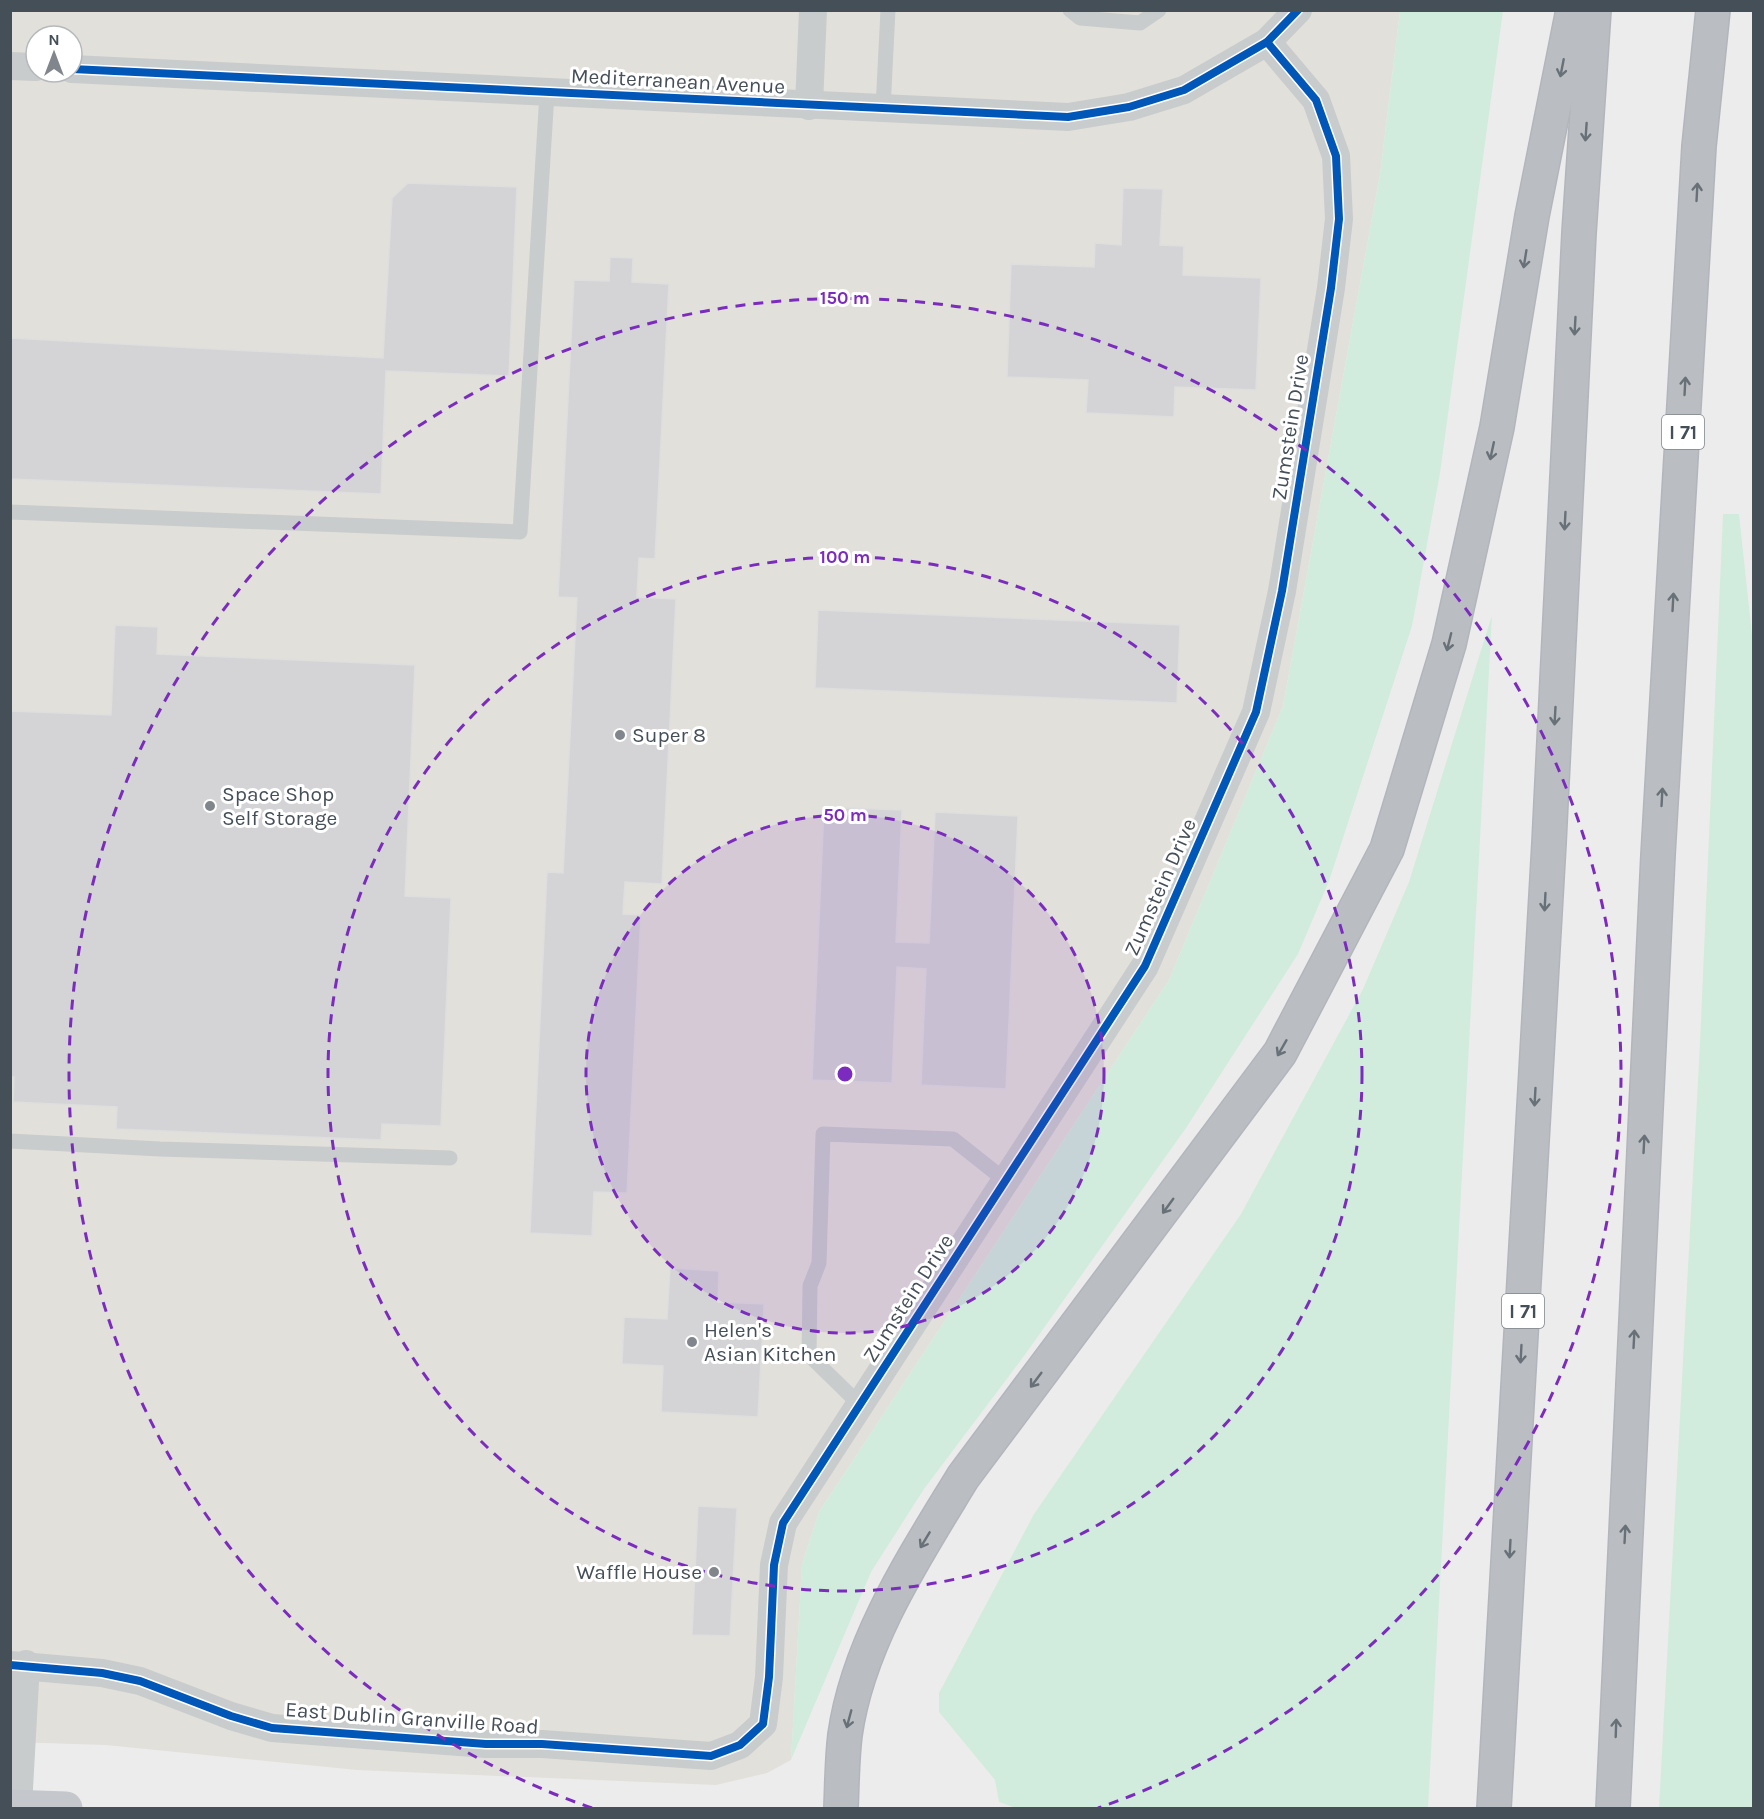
<svg xmlns="http://www.w3.org/2000/svg" width="1764" height="1819" font-family="Karla,sans-serif">
  <style>
    .commercial { fill: #e2e0da; fill-rule: evenodd }
    .green { fill: #d1ecdc }
    .building { fill: #d4d4d6; stroke: #dededf; stroke-width: 1.5 }
    .lines { fill: none; stroke-linecap: round; stroke-linejoin: round }
    .highway-casing { stroke: #b2b6bc; stroke-width: 36 }
    .lane { stroke: #c9cccd; stroke-width: 15 }
    .street { stroke: #c9cccd; stroke-width: 28 }
    .primary { stroke: #c4c7cb; stroke-width: 33 }
    .highway { stroke: #babec3; stroke-width: 33 }
    .cycleway-casing { stroke: #fff; stroke-width: 11 }
    .cycleway { stroke: #0057b8; stroke-width: 8 }
    .oneway { stroke: #687078 }
    .ring { fill: none; stroke: #7b2cbf; stroke-width: 3; stroke-dasharray: 10 8 }
    .poi-dot { fill: #80868c; stroke: #fff; stroke-width: 2 }
    .labels { text-anchor: middle; stroke-width: 6; stroke-linejoin: round; paint-order: stroke }
    .shield { fill: #fff; stroke: #7d848a; stroke-width: 1.5 }
    .shield-label { font-size: 20px; font-weight: bold; fill: #454f58 }
    .street-label { font-size: 21px; fill: #454f58; stroke: #fff }
    .poi-label { font-size: 21px; fill: #454f58; stroke: #fff; text-anchor: start }
    .centre { fill: #7b2cbf; stroke: #fff; stroke-width: 3 }
    .ring-label { font-size: 18px; text-anchor: middle; font-weight: bold; fill: #7b2cbf; stroke: #fff; stroke-width: 6; stroke-linejoin: round; paint-order: stroke }
  </style>
  <rect width="100%" height="100%" fill="#edecec"/>
  <path class="commercial" d="M11 11H1400L1380 174 1283 706 1169 980 819 1512 802 1564 791 1760 767 1773 716 1785 357 1770 106 1745 11 1742ZM36 36H72V72H36Z"/>
  <g class="green">
    <polygon points="1400,11 1503,11 1440,473 1412,626 1329,881 1298,954 1186,1128 1024,1356 924,1489 871,1572 791,1760 802,1564 819,1512 1169,980 1283,706 1380,174"/>
    <polygon points="1723,514 1739,514 1754,654 1753,1808 1659,1808 1700,1043"/>
    <polygon points="1492,615 1428,1808 1016,1808 999,1802 995,1780 939,1712 939,1693 1034,1514 1241,1214 1363,989 1409,882"/>
  </g>
  <g class="building">
    <polygon points="408,183 517,187 509,376 386,371 381,494 10,479 10,338 383,358 392,198"/>
    <polygon points="1123,188 1163,189 1160,245 1184,246 1183,275 1261,278 1256,390 1175,387 1174,417 1086,413 1088,380 1007,377 1011,264 1094,267 1095,243 1121,245"/>
    <polygon points="610,257 633,258 632,282 669,284 655,559 639,558 637,597 676,599 662,884 625,882 623,914 641,915 627,1193 594,1192 592,1236 530,1233 547,872 563,873 577,598 558,597 574,280 609,281"/>
    <polygon points="818,610 1180,625 1177,703 815,688"/>
    <polygon points="115,625 158,627 157,654 415,665 405,896 451,898 441,1126 382,1124 381,1140 116,1129 117,1107 13,1102 14,1077 10,1077 10,711 111,715"/>
    <polygon points="824,807 902,810 896,942 929,943 935,812 1018,816 1006,1089 921,1085 926,969 897,967 892,1083 812,1080"/>
    <polygon points="670,1268 719,1271 718,1302 764,1304 758,1417 661,1412 663,1366 622,1364 624,1317 667,1319"/>
    <polygon points="698,1506 737,1508 730,1636 692,1635"/>
  </g>
  <g class="lines">
    <defs>
      <g id="highway">
        <path d="M841 1808C842 1784 842 1759 845 1735 858 1642 915 1556 963 1477L1280 1053 1387 849 1449 644 1497 427 1532 216 1573 10"/>
        <polyline points="1494,1808 1549,843 1579,233 1594,10"/>
        <polyline points="1613,1808 1658,855 1699,146 1713,10"/>
      </g>
    </defs>
    <use href="#highway" class="highway-casing"/>
    <g class="lane">
      <polyline points="1070,10 1080,18 1140,23 1159,10"/>
      <polyline points="883,109 888,10"/>
      <polyline points="10,512 520,532 547,93"/>
      <polyline points="10,1141 160,1149 450,1158"/>
      <polyline points="859,1404 809,1355 810,1286 819,1263 823,1134 953,1139 1006,1181"/>
    </g>
    <g class="street">
      <polyline points="10,66 36,67"/>
      <polyline points="72,69 1068,117 1129,107 1184,90 1267,42 1298,10"/>
      <polyline points="809,106 813,10"/>
      <polyline points="10,1665 102,1673 140,1681 231,1716 272,1728 486,1744 542,1744 711,1756 740,1745 763,1724 769,1677 774,1565 783,1523 1145,966 1256,712 1282,591 1331,288 1339,219 1336,156 1316,100 1267,42"/>
      <polyline points="18,1806 26,1664"/>
    </g>
    <polyline class="primary" points="10,1806 66,1808"/>
    <use href="#highway" class="highway"/>
    <defs>
      <g id="cycleway">
        <polyline points="72,69 1068,117 1129,107 1184,90 1267,42 1298,10"/>
        <polyline points="10,1665 102,1673 140,1681 231,1716 272,1728 486,1744 542,1744 711,1756 740,1745 763,1724 769,1677 774,1565 783,1523 1145,966 1256,712 1282,591 1331,288 1339,219 1336,156 1316,100 1267,42"/>
      </g>
    </defs>
    <use href="#cycleway" class="cycleway-casing"/>
    <use href="#cycleway" class="cycleway"/>
  </g>
  <defs><path id="oneway-shaft" d="M-6 0H5M1.5-3L5.5 0L1.5 3" fill="none" stroke-width="1.6" stroke-linecap="round" stroke-linejoin="round" transform="scale(1.5)"/></defs>
  <g class="oneway">
    <use href="#oneway-shaft" transform="translate(1562 68) rotate(101)"/>
    <use href="#oneway-shaft" transform="translate(1586 132) rotate(94)"/>
    <use href="#oneway-shaft" transform="translate(1697 192) rotate(-87)"/>
    <use href="#oneway-shaft" transform="translate(1525 259) rotate(99)"/>
    <use href="#oneway-shaft" transform="translate(1575 326) rotate(93)"/>
    <use href="#oneway-shaft" transform="translate(1685 386) rotate(-87)"/>
    <use href="#oneway-shaft" transform="translate(1492 451) rotate(102)"/>
    <use href="#oneway-shaft" transform="translate(1565 521) rotate(93)"/>
    <use href="#oneway-shaft" transform="translate(1673 602) rotate(-87)"/>
    <use href="#oneway-shaft" transform="translate(1449 642) rotate(104)"/>
    <use href="#oneway-shaft" transform="translate(1555 716) rotate(93)"/>
    <use href="#oneway-shaft" transform="translate(1662 797) rotate(-87)"/>
    <use href="#oneway-shaft" transform="translate(1545 902) rotate(93)"/>
    <use href="#oneway-shaft" transform="translate(1282 1048) rotate(120)"/>
    <use href="#oneway-shaft" transform="translate(1535 1097) rotate(93)"/>
    <use href="#oneway-shaft" transform="translate(1644 1144) rotate(-87)"/>
    <use href="#oneway-shaft" transform="translate(1168 1206) rotate(126)"/>
    <use href="#oneway-shaft" transform="translate(1634 1339) rotate(-87)"/>
    <use href="#oneway-shaft" transform="translate(1521 1354) rotate(93)"/>
    <use href="#oneway-shaft" transform="translate(1036 1380) rotate(127)"/>
    <use href="#oneway-shaft" transform="translate(1625 1534) rotate(-87)"/>
    <use href="#oneway-shaft" transform="translate(925 1540) rotate(121)"/>
    <use href="#oneway-shaft" transform="translate(1510 1549) rotate(93)"/>
    <use href="#oneway-shaft" transform="translate(849 1719) rotate(105)"/>
    <use href="#oneway-shaft" transform="translate(1616 1728) rotate(-88)"/>
  </g>
  <circle cx="845" cy="1074" r="259" fill="#7b2cbf" fill-opacity=".12"/>
  <g class="ring">
    <circle cx="845" cy="1074" r="259"/>
    <circle cx="845" cy="1074" r="517"/>
    <path d="M592 1808A776 776 0 1 1 1098 1808"/>
  </g>
  <g class="poi-dot">
    <circle cx="620" cy="735" r="6"/>
    <circle cx="210" cy="806" r="6"/>
    <circle cx="692" cy="1342" r="6"/>
    <circle cx="714" cy="1572" r="6"/>
  </g>
  <g class="labels">
    <g class="shield">
      <rect x="1662" y="415" width="42" height="34" rx="4.5"/>
      <rect x="1502" y="1294" width="42" height="34" rx="4.5"/>
    </g>
    <g class="shield-label">
      <text x="1683" y="439">I 71</text>
      <text x="1523" y="1318">I 71</text>
    </g>
    <g class="street-label">
      <text transform="translate(678 81) rotate(3)" y="7">Mediterranean Avenue</text>
      <text transform="translate(1290 427) rotate(-81)" y="7">Zumstein Drive</text>
      <text transform="translate(1160 887) rotate(-66)" y="7">Zumstein Drive</text>
      <text transform="translate(908 1298) rotate(-57)" y="7">Zumstein Drive</text>
      <text transform="translate(412 1718) rotate(4)" y="7">East Dublin Granville Road</text>
    </g>
    <g class="poi-label">
      <text x="632" y="742">Super 8</text>
      <text x="222" y="801">Space Shop<tspan x="222" dy="24">Self Storage</tspan></text>
      <text x="704" y="1337">Helen's<tspan x="704" dy="24">Asian Kitchen</tspan></text>
      <text x="702" y="1579" text-anchor="end">Waffle House</text>
    </g>
  </g>
  <circle cx="845" cy="1074" r="9" class="centre"/>
  <g class="ring-label">
    <text x="845" y="304">150 m</text>
    <text x="845" y="563">100 m</text>
    <text x="845" y="821">50 m</text>
  </g>
  <rect width="1764" height="1819" fill="none" stroke="#454f58" stroke-width="24"/>
  <g transform="translate(54 54)"><circle r="28" fill="#ffffff" stroke="#b5b9bc" stroke-width="1.5"/>
  <path d="M0-4.5L10 22L0 15L-10 22Z" fill="#80868c"/>
  <text y="-9" font-size="16" font-weight="bold" text-anchor="middle" fill="#454f58">N</text>
  </g>
</svg>
